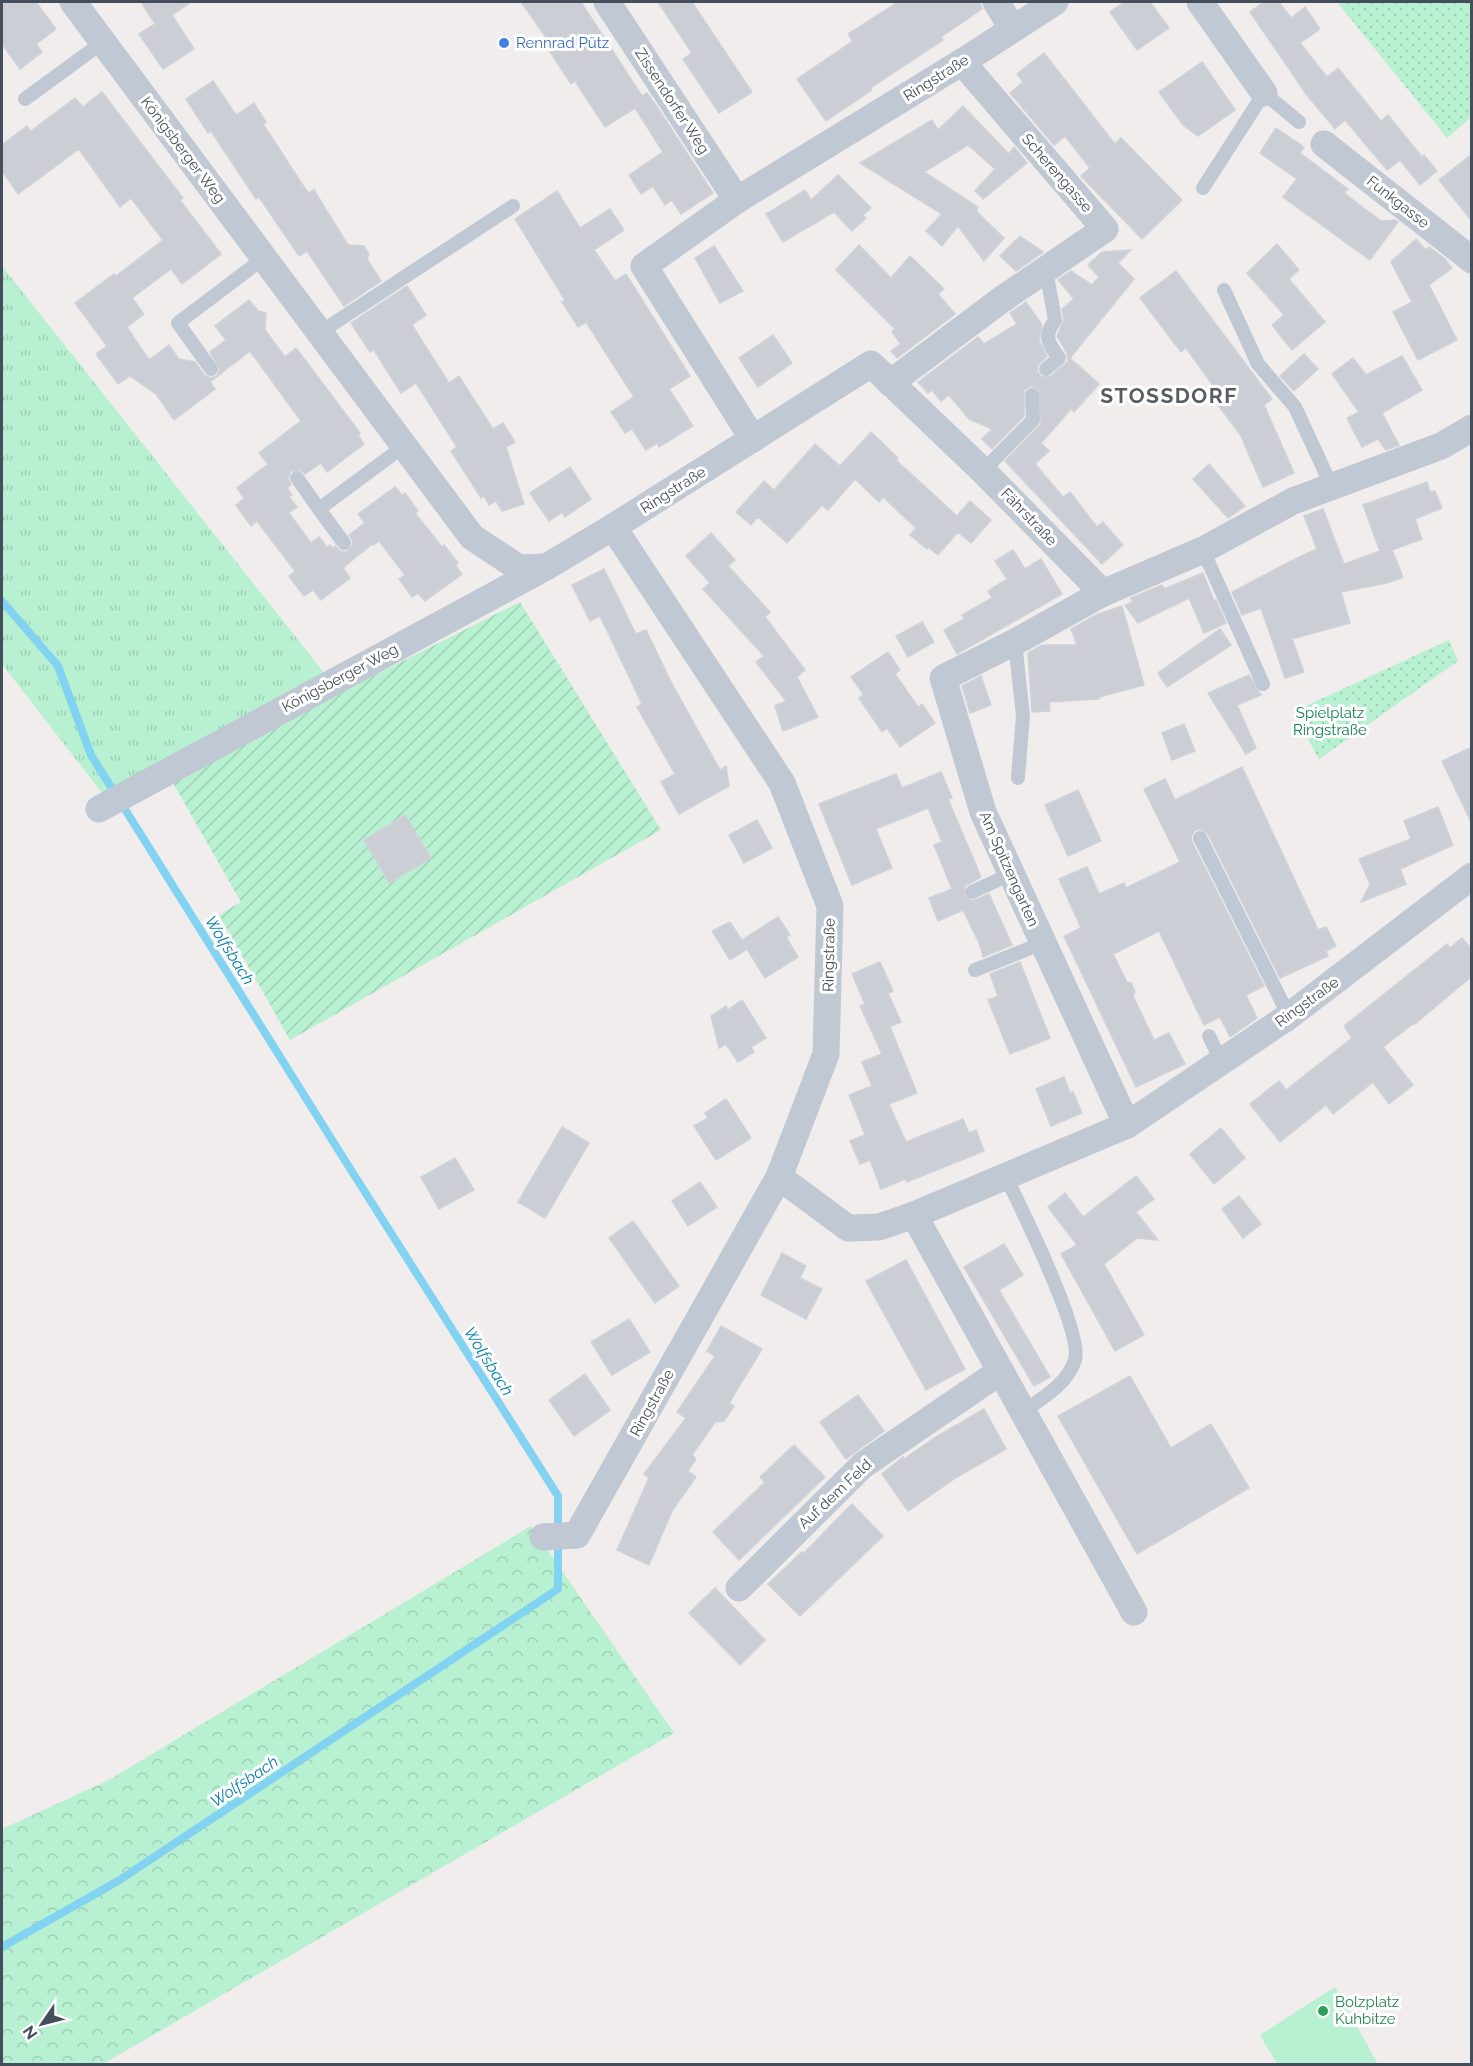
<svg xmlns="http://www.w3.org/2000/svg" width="1473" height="2066" font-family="Raleway,sans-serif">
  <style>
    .grass { fill: url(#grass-tufts) }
    .forest { fill: url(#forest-crowns) }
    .park { fill: url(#park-dots) }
    .garden { fill: url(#garden-furrows) }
    .pitch { fill: #b7f1d1 }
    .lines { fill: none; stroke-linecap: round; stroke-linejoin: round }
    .stream { stroke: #82d2f1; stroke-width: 8 }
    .building { fill: #cbced5; stroke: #d0d2d9; stroke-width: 1.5 }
    .lane { stroke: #bfc8d3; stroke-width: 14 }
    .street { stroke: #bfc8d3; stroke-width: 27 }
    .shop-dot { fill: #3f7fe0; stroke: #fff; stroke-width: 2 }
    .leisure-dot { fill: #2e9e5b; stroke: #fff; stroke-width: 2 }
    .labels { text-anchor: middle; stroke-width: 6; stroke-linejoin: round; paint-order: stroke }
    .shop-label { font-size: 15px; fill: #366cbe; stroke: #fff; text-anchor: start }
    .street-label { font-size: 15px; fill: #444f5b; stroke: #fff }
    .park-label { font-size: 15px; fill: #118050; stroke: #fff }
    .leisure-label { font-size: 15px; fill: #27864d; stroke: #fff; text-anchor: start }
    .water-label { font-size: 16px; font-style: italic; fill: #047fae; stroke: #fff }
    .district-label { font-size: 21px; font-weight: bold; letter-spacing: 1.5px; fill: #595d62; stroke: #fff }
  </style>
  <defs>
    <pattern id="grass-tufts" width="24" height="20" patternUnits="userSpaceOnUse" patternTransform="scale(1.5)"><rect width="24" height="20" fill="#b7f1d1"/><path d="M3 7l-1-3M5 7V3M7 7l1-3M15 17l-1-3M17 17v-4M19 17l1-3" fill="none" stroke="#9fd0b6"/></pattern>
    <pattern id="forest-crowns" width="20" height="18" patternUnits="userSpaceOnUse" patternTransform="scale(1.5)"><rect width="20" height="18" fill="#b7f1d1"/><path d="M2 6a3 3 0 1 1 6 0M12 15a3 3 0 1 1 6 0" fill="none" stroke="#9fd0b6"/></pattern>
    <pattern id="park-dots" width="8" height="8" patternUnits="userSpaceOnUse" patternTransform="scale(1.5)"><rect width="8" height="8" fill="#b7f1d1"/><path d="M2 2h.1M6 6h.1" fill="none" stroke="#9fd0b6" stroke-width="1.8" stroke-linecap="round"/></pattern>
    <pattern id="garden-furrows" width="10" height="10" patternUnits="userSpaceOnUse" patternTransform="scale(1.5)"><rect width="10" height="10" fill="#b7f1d1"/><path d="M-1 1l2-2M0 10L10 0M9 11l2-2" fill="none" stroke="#9fd0b6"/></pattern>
  </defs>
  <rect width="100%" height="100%" fill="#f0edec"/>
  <polygon class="grass" points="2,266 325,674 102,793 2,664"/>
  <polygon class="forest" points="531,1526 674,1733 103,2064 2,2064 2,1829 109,1780"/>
  <g class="park">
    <polygon points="1337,2 1471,2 1471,117 1447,138"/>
    <polygon points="1449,640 1458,661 1319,759 1293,712"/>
  </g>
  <polygon class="garden" points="520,602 661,830 290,1040 219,915 241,902 170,778"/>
  <polygon class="pitch" points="1335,1987 1378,2064 1277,2064 1260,2035"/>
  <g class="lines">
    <polyline class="stream" points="2,601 58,666 91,755 344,1159 558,1496 558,1589 118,1881 2,1947"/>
  </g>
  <g class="building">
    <polygon points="2,2 36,2 56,29 36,44 42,52 20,69 2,44"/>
    <polygon points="141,2 191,2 172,15 194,49 163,69 139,34 155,24"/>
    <polygon points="521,2 581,2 642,96 647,93 657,107 713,193 681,214 672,200 665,205 653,186 641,194 629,175 663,152 635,108 605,127 575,81 571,84 546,46 550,43"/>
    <polygon points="658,2 692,2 752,92 719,113 683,59 692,53"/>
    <polygon points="898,2 980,2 982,9 941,37 943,40 870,88 872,90 826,121 797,79 853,41 848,34"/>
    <polygon points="1125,2 1150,2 1169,28 1137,50 1110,12"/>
    <polygon points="1264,2 1279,2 1291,18 1305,7 1320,29 1300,43 1327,77 1338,68 1381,121 1388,115 1422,157 1424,155 1437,171 1420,185 1400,160 1387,170 1345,120 1335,129 1306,94 1250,12"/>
    <polygon points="1044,53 1115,144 1121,138 1182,200 1142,239 1081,176 1090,168 1065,136 1054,145 1010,93 1023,82 1017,74"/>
    <polygon points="1202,62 1235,110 1198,136 1183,125 1159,92"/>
    <polygon points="213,81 236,115 254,103 266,122 263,124 308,193 314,190 348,245 364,246 369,254 367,259 381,281 344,306 307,251 299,256 259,197 256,199 211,131 208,133 186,99"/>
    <polygon points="102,92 183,198 180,200 221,254 182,284 171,269 132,298 144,314 127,327 149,360 169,345 179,359 195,362 204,375 211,378 217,376 220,369 210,352 226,340 215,326 249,300 258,311 266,313 265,330 285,357 296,348 360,433 358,435 364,444 327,472 321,463 305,474 300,470 291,471 288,478 291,485 287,488 292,495 289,497 297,507 289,513 311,543 319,537 327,547 330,545 332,548 335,546 340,551 346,552 352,546 353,541 349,535 365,523 358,514 395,487 402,495 405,493 418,511 415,513 442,547 444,545 458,563 455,565 462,574 425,601 418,593 412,597 399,579 405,575 379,541 373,545 372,544 343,568 350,578 321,600 313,590 304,596 289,576 295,571 257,521 251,526 236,505 244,498 237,488 268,464 259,453 301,421 250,351 210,382 215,389 174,420 156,394 130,376 118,384 96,354 107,346 75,303 114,274 116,276 163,240 131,198 120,207 79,149 18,194 2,171 2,145 27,126 31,131 75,98 83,107"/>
    <polygon points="963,106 1009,154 1014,147 1027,163 983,199 975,191 995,169 968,145 924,172 978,207 976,211 1004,238 984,261 958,226 942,246 926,231 942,214 860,163 932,120 938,130"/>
    <polygon points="1276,128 1304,147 1300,153 1348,189 1344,193 1381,221 1395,220 1398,222 1370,260 1283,197 1297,179 1260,153"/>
    <polygon points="1472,154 1472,221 1439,180"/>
    <polygon points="838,175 871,208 863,215 866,218 852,231 834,212 783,242 766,214 805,190 811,200"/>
    <polygon points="557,191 580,228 610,209 624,230 594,250 615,281 626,274 690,376 669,389 693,426 659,447 657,443 646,450 632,429 625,433 611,412 634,397 586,322 578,327 562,302 565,300 515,219"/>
    <polygon points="1020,236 1043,252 1016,271 1000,256"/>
    <polygon points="1416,239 1426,250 1429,247 1445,259 1452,268 1429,285 1457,340 1418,360 1393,312 1412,302 1391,262"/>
    <polygon points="1277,244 1299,270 1289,279 1325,322 1292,350 1272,325 1284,315 1247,273"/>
    <polygon points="859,245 891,278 910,256 944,289 938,294 955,314 897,358 891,351 901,344 892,332 895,329 836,270"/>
    <polygon points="714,246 743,291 720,303 695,258"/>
    <polygon points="1131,250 1118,263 1134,279 1070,358 1099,384 1074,412 1071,409 1041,443 1049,451 1035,464 1063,497 1070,492 1097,527 1103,522 1123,545 1102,564 1005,461 1041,424 1039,390 1031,386 1024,390 1024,416 992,449 982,439 992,429 969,419 949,395 941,401 932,390 928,393 918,382 978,337 984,344 1017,324 1010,313 1026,302 1042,325 1039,341 1047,356 1038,365 1037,371 1042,377 1051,376 1068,361 1067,353 1057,336 1064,319 1062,309 1074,299 1058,280 1071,271 1092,285 1099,277 1088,265 1102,252"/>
    <polygon points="1176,271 1272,399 1264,405 1294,473 1263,487 1240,434 1214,400 1220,395 1186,348 1181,352 1140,298"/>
    <polygon points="407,286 426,315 412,325 449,383 459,376 493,429 503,423 515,442 506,447 524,504 502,511 496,501 489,505 484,496 481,498 451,451 457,447 416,383 401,393 374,350 370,352 351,323"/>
    <polygon points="773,335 792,363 758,387 739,358"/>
    <polygon points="1304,354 1318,369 1294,391 1280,376"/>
    <polygon points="1402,356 1422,390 1382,413 1399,445 1386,450 1378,439 1362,447 1347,418 1359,412 1332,374 1353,358 1366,375"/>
    <polygon points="871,432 898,458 896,460 957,516 970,501 991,520 971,543 958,532 938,555 928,547 927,549 910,535 916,528 883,497 879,502 855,479 828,510 822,505 787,543 758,517 751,525 736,512 764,481 774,490 815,444 840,466"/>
    <polygon points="1209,464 1245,506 1228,518 1193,479"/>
    <polygon points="570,467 591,499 565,517 562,512 549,521 530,493"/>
    <polygon points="1427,482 1430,492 1435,491 1442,508 1415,519 1422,539 1392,550 1403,577 1387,583 1341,592 1350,623 1292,639 1304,672 1285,678 1261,608 1242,615 1232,592 1293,560 1297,565 1295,559 1317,549 1304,516 1323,509 1344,564 1380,551 1363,505"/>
    <polygon points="711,533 735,560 728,566 770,612 765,617 805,670 797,677 818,717 783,731 775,706 786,701 756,662 764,656 703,589 710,583 686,556"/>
    <polygon points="1013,550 1025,569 1041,559 1062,594 957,654 944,630 964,619 962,615 992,598 988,591 1007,579 995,561"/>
    <polygon points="604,569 636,634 646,630 671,682 720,770 726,766 729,786 679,814 661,782 675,774 637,707 642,704 600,616 590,621 572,585"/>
    <polygon points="1203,573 1214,601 1216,600 1226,623 1204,633 1189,598 1138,623 1125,605 1133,602 1131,598 1162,585 1164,589"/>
    <polygon points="1122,606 1144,685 1099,697 1099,699 1049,702 1050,711 1032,712 1028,653 1042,645 1077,645 1071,629 1096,615"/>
    <polygon points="922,622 934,642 908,657 896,636"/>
    <polygon points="1220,629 1231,645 1167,687 1158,673"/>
    <polygon points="888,652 900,670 895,674 918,707 922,704 935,723 900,747 887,728 882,732 859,698 864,695 851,677"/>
    <polygon points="1249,675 1261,695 1237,705 1256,748 1246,754 1208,693"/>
    <polygon points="981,676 991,705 970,713 962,686"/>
    <polygon points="1184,724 1195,751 1172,760 1162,733"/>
    <polygon points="1472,747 1472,824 1442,761"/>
    <polygon points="1242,767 1318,930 1326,927 1336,946 1326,951 1328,956 1280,978 1208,834 1201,829 1195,830 1191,837 1192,842 1264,986 1246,995 1257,1018 1230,1037 1220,1017 1204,1025 1159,931 1113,954 1127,982 1131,983 1135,992 1133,996 1154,1040 1169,1033 1185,1064 1136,1087 1064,936 1081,928 1059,879 1087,867 1099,894 1124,883 1126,888 1180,862 1144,789 1165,779 1175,800"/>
    <polygon points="941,772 952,798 948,799 981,877 965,886 964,895 972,901 989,894 1012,945 983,957 980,945 963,910 938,921 929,898 952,889 934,845 942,842 928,808 876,829 892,868 852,885 819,804 896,774 902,788"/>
    <polygon points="1078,790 1101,841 1068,856 1045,805"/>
    <polygon points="1438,807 1453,845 1400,869 1406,884 1361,902 1370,884 1359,859 1411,839 1404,821"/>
    <polygon points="405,815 431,858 389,883 364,840"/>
    <polygon points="757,820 772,848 744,863 729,835"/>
    <polygon points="778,917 790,935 786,937 798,957 765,978 747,949 730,960 712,931 730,922 747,948 742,940"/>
    <polygon points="1462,938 1472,949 1472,976 1415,1024 1414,1023 1383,1047 1413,1085 1389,1104 1373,1082 1333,1114 1326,1105 1280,1142 1250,1104 1279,1081 1286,1090 1352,1038 1344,1026 1447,944 1450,948"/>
    <polygon points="880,962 893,991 888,993 901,1022 890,1027 917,1093 889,1104 906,1142 963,1119 969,1133 976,1130 984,1151 907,1182 905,1179 881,1189 870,1160 860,1164 850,1141 865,1135 849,1095 872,1086 862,1062 882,1054 860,1006 865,1004 852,974"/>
    <polygon points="1020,962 1050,1038 1010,1054 988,1000 998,996 990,974"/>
    <polygon points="742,1000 766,1038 751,1047 754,1052 738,1062 726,1044 719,1048 711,1016 726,1006 728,1010"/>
    <polygon points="1064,1077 1070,1093 1073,1092 1082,1113 1051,1126 1036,1089"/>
    <polygon points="726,1099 751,1138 716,1160 694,1126 708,1118 705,1113"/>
    <polygon points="562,1127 589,1143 545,1218 518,1202"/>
    <polygon points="1221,1128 1245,1158 1214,1184 1190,1154"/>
    <polygon points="455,1158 474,1190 439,1209 421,1177"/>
    <polygon points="1136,1176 1154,1199 1136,1212 1158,1240 1137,1238 1104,1264 1144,1335 1115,1351 1061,1254 1077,1245 1048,1207 1065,1193 1083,1217"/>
    <polygon points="700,1182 717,1207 688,1226 672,1201"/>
    <polygon points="1239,1196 1261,1224 1243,1238 1222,1209"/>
    <polygon points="633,1221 679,1286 655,1303 609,1238"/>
    <polygon points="1004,1244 1023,1275 999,1290 1050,1377 1034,1386 964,1267"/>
    <polygon points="782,1253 806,1266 800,1278 822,1289 806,1319 761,1295"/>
    <polygon points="906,1260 965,1369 926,1390 866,1281"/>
    <polygon points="629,1319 650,1352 612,1375 591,1342"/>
    <polygon points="721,1326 762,1349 729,1403 734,1406 724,1421 715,1422 692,1455 696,1459 688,1471 696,1477 672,1511 649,1565 617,1550 649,1478 644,1474 686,1418 677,1412 715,1356 707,1351"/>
    <polygon points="585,1374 610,1410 574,1436 549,1400"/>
    <polygon points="1130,1376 1171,1448 1211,1424 1249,1488 1137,1554 1058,1416"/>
    <polygon points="858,1395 884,1431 846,1459 820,1422"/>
    <polygon points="984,1409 1006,1449 957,1477 908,1511 882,1474 903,1457 904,1459 936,1437"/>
    <polygon points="794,1445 825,1477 739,1560 713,1532 765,1482 760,1477"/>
    <polygon points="852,1504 883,1536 800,1616 768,1584 802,1552 804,1553"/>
    <polygon points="715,1588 765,1640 740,1665 689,1613"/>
  </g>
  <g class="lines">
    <g class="lane">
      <polyline points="25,99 103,42"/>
      <polyline points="1203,188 1264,93 1299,122"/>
      <path d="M1046 270 1055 320C1043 337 1048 343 1059 358L1046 369"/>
      <polyline points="1224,290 1258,364 1295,407 1332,487"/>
      <polyline points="319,333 513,206"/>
      <polyline points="211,369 178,323 264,258"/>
      <polyline points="983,471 1033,420 1032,395"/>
      <polyline points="297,478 319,509"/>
      <polyline points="344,543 319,509 404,446"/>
      <polyline points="1203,550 1263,684"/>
      <polyline points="1015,642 1023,716 1018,778"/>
      <polyline points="1200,838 1289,1016"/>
      <polyline points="972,892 1011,874"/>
      <polyline points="975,970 1043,943"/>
      <polyline points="1209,1036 1222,1063"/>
      <path d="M1005 1175C1020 1206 1083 1332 1075 1360 1068 1383 1043 1398 1024 1411"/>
    </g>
    <g class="street">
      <polyline points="73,2 472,537 519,568 546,567"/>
      <polyline points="607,2 737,200"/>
      <polyline points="996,2 1013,29"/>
      <polyline points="1200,2 1264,93"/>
      <polyline points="1324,144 1472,260"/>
      <polyline points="890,383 1001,300 1105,229 962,62"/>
      <polyline points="753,439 644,266 737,200 962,62 1055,2"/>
      <polyline points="613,527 782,783 830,906 826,1054 779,1177 848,1228 879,1227 914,1215 1127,1125 1289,1016 1472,876"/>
      <polyline points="1103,593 1015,642 943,678 983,812 1127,1125"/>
      <polyline points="99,809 546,567 613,527 871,364 983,471 1103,593 1203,550 1293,501 1441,446 1472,428"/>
      <polyline points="914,1215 1134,1612"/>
      <polyline points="543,1537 577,1535 779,1177"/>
      <polyline points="739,1588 863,1465 1001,1371"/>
    </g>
  </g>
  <circle class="shop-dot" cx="504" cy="43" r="6"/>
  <circle class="leisure-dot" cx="1323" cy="2011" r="6"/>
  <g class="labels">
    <g class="shop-label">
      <text x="516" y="48">Rennrad Pütz</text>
    </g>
    <g class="street-label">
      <text transform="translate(936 78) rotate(-32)" y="5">Ringstraße</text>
      <text transform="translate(672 101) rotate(57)" y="5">Zissendorfer Weg</text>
      <text transform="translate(183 150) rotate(53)" y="5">Königsberger Weg</text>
      <text transform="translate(1057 173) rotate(49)" y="5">Scherengasse</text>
      <text transform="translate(1398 202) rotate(38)" y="5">Funkgasse</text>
      <text transform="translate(673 490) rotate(-32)" y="5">Ringstraße</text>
      <text transform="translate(1029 517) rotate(46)" y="5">Fährstraße</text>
      <text transform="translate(340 678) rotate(-28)" y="5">Königsberger Weg</text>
      <text transform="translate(1009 869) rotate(66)" y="5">Am Spitzengarten</text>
      <text transform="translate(829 955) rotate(-89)" y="5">Ringstraße</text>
      <text transform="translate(1307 1002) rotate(-36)" y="5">Ringstraße</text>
      <text transform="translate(652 1403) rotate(-61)" y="5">Ringstraße</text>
      <text transform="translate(835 1494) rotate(-43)" y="5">Auf dem Feld</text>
    </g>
    <g class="park-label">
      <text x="1330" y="718">Spielplatz<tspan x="1330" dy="17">Ringstraße</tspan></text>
    </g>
    <g class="leisure-label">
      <text x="1335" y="2007">Bolzplatz<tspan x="1335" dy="17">Kuhbitze</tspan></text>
    </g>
    <g class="water-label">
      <text transform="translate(230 950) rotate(58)" y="6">Wolfsbach</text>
      <text transform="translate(489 1361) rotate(58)" y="6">Wolfsbach</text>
      <text transform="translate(244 1781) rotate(-34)" y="6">Wolfsbach</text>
    </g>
    <g class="district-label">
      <text x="1169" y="403">STOSSDORF</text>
    </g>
  </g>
  <rect width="1473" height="2066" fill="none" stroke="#444f5b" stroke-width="6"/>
  <g transform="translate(42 2024) rotate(235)" stroke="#ffffff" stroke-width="4.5" paint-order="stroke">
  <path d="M0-4.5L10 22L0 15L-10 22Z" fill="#444f5b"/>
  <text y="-9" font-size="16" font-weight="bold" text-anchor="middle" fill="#444f5b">N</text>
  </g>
</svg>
